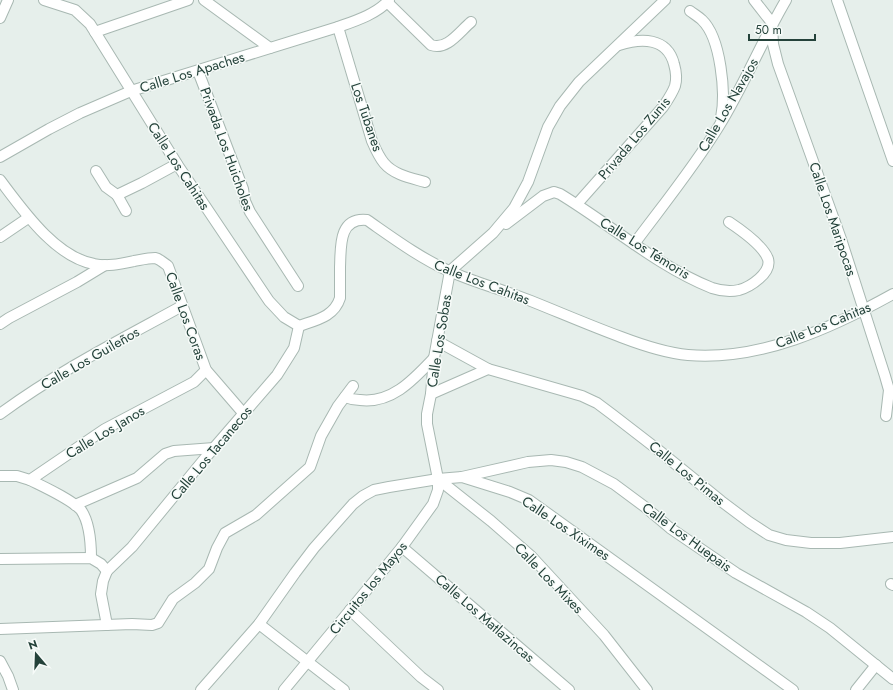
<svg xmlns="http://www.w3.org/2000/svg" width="893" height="690" font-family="Jost,sans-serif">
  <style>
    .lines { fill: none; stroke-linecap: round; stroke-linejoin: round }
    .minor-casing { stroke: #a8b8b2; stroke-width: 12 }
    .minor { stroke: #fff; stroke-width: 10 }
    .labels { text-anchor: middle; stroke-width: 3; stroke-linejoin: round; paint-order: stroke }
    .street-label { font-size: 14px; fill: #24423a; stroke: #f7fbf9 }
  </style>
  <rect width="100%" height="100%" fill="#e6efeb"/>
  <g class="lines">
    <defs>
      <g id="minor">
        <path d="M44 0 75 10 90 24 177 164 269 301 284 317 299 326C316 320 334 317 340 298 340 288 340 277 340 267 341 248 338 217 367 220 393 238 420 258 449 271 476 283 504 290 531 301 561 313 591 326 621 337 642 345 665 353 688 355 760 361 832 328 893 294"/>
        <polyline points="204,0 270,48"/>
        <polyline points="754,0 772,23 773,44 778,64 841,239 885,376 889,390 886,416"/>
        <polyline points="837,0 893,161"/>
        <path d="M387 2 431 45C447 51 460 31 471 22"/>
        <path d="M690 11C694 14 699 17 702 20 721 38 726 94 721 118"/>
        <polyline points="0,18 8,0"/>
        <path d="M338 27 372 141C375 148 379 157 384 163 394 175 411 178 425 182"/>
        <polyline points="95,32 188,0"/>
        <polyline points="198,71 243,189 245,201 250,212 298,286"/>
        <path d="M0 157 49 129 80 113 131 91 338 27C355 21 377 14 389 0"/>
        <polyline points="96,171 106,187 117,195 142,183 177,164"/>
        <path d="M0 180C22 209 55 257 94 264 107 267 120 264 134 261 140 260 148 258 155 258 160 259 164 263 168 266L206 370 244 414"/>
        <polyline points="117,195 126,211"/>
        <path d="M577 204 663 107C667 101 672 94 675 86 677 79 676 71 674 64 667 37 641 38 619 45"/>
        <path d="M506 224 543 196 554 192 560 194C611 225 657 266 712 288 721 291 730 292 739 290 750 287 772 273 768 259 763 245 741 230 729 222"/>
        <polyline points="0,237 28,218"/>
        <path d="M634 244C663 205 694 167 719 126 744 85 762 41 786 0"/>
        <polyline points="0,324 9,318 77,282 105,265"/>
        <polyline points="437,341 488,369"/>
        <polyline points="431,394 488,369 582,396 597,403 613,415 657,449 721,501 749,522 769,535 786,540 811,543 840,543 893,537"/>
        <path d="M345 397C350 399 355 400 360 400 392 404 414 379 434 358"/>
        <path d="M0 414C57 372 120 340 182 306"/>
        <polyline points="0,476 17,476 30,480 105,429 194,382 206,370"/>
        <polyline points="462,477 528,462 551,460 566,462 582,467 614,484 645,507 670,528 736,573 806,612 830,628 893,679"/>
        <polyline points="438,479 491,521 531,556 604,635 647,690"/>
        <path d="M30 480C44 487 71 499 81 510 90 523 91 544 91 558"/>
        <polyline points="75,505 137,478 165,454 174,451 214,448"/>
        <polyline points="402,547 569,690"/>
        <polyline points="0,559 91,558 101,564 107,571"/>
        <polyline points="891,584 893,585"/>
        <polyline points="350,610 421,677 438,690"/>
        <polyline points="259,624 344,690"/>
        <polyline points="107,625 101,594 103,581 107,571 132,547 206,457 277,375 294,348 299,326"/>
        <polyline points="0,629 132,624 152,625 158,623 173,599 195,583 209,569 217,548 225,533 256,515 310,467 321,436 338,406 353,386"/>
        <polyline points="0,661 8,676 13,690"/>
        <polyline points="201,690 259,624 295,573 314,548 353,504 363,496 374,490 389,487 438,479 462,477 510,492 529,500 793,690"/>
        <polyline points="284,690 375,580 402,547 433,504 438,490 438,479 427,424 427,414 431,394 434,358 450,271 493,233 514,208 528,182 548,127 560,106 579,82 665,0"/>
        <polyline points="856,690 876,665"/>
      </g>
    </defs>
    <use href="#minor" class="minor-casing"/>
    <use href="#minor" class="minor"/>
  </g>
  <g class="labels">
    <g class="street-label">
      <text transform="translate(192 72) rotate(-17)" y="5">Calle Los Apaches</text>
      <text transform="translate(728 105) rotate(-60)" y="5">Calle Los Navajos</text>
      <text transform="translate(367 117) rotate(71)" y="5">Los Tubanes</text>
      <text transform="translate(634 138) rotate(-50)" y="5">Privada Los Zunis</text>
      <text transform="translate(227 149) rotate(70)" y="5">Privada Los Huicholes</text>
      <text transform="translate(179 166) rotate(57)" y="5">Calle Los Cahitas</text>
      <text transform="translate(833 219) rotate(71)" y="5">Calle Los Maripocas</text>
      <text transform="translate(645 248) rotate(32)" y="5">Calle Los Témoris</text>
      <text transform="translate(482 282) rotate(21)" y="5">Calle Los Cahitas</text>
      <text transform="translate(186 316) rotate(70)" y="5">Calle Los Coras</text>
      <text transform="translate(823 325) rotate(-22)" y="5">Calle Los Cahitas</text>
      <text transform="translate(439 341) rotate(-81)" y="5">Calle Los Sobas</text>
      <text transform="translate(90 358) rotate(-30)" y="5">Calle Los Guileños</text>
      <text transform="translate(105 432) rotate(-31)" y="5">Calle Los Janos</text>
      <text transform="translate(211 453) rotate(-50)" y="5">Calle Los Tacanecos</text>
      <text transform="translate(687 473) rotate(39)" y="5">Calle Los Pimas</text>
      <text transform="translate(566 528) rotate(34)" y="5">Calle Los Xiximes</text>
      <text transform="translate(687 537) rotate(36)" y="5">Calle Los Huepais</text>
      <text transform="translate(549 578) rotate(46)" y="5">Calle Los Mixes</text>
      <text transform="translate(368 588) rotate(-51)" y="5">Circuitos los Mayos</text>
      <text transform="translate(485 618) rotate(41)" y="5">Calle Los Matlazincas</text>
    </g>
  </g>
  <g transform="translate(36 654) rotate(341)" stroke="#f7fbf9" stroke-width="3" paint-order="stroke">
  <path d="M0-3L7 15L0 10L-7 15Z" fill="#24423a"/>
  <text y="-6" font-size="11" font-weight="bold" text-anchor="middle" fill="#24423a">N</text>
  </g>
  <path d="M749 34v6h66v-6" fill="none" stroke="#24423a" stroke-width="2"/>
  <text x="755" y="34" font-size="12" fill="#24423a" stroke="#f7fbf9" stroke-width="3" paint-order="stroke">50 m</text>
</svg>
